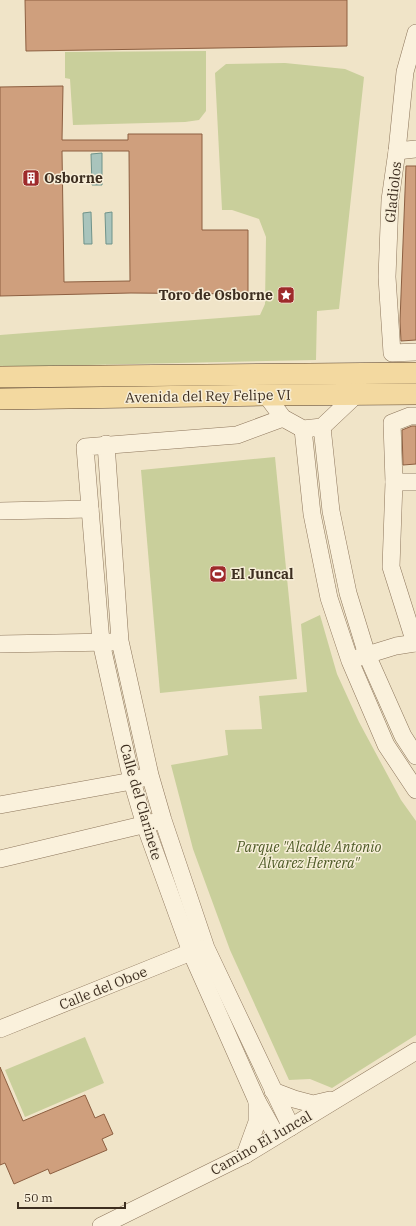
<svg xmlns="http://www.w3.org/2000/svg" width="416" height="1226" font-family="'IBM Plex Serif',serif">
  <style>
    .green { fill: #c9cf9b }
    .water { fill: #a9c4bc; stroke: #6f938a }
    .building { fill: #cf9f7d; stroke: #8d5f41; fill-rule: evenodd }
    .lines { fill: none; stroke-linecap: round; stroke-linejoin: round }
    .minor-casing { stroke: #8d765c; stroke-width: 18 }
    .major-casing { stroke: #5b4430; stroke-width: 22 }
    .minor { stroke: #faf1dc; stroke-width: 17 }
    .major { stroke: #f3d9a0; stroke-width: 21 }
    .labels { text-anchor: middle; stroke-width: 3; stroke-linejoin: round; paint-order: stroke }
    .poi-label { font-size: 14px; font-weight: bold; fill: #3d2e20; stroke: #f7eed8; text-anchor: start }
    .street-label { font-size: 14px; fill: #3d2e20; stroke: #f7eed8 }
    .park-label { font-size: 14px; font-style: italic; fill: #4d5a26; stroke: #f7eed8 }
  </style>
  <rect width="100%" height="100%" fill="#f0e4c8"/>
  <g class="green">
    <polygon points="206,51 206,111 199,120 185,122 73,125 70,79 65,78 65,52"/>
    <polygon points="285,63 345,69 364,77 339,309 317,311 316,360 0,367 0,335 260,315 265,304 266,237 259,219 232,210 222,210 215,73 226,64"/>
    <polygon points="275,457 297,679 160,693 141,470"/>
    <polygon points="320,615 337,674 359,722 401,800 416,821 416,1035 332,1088 310,1079 289,1080 230,950 193,849 171,765 228,755 225,730 262,729 259,696 307,692 301,624"/>
    <polygon points="85,1037 104,1083 25,1117 5,1070"/>
  </g>
  <g class="water">
    <polygon points="102,153 102,185 92,185 91,154"/>
    <polygon points="91,212 92,244 84,244 83,213"/>
    <polygon points="112,212 112,244 106,244 105,213"/>
  </g>
  <g class="building">
    <polygon points="25,0 347,0 347,46 26,51"/>
    <path d="M63 86 62 140H128V134H202V230H248V294L131 293 0 296V87ZM62 151H129L130 281 64 282Z"/>
    <polygon points="406,166 416,166 416,340 401,341 400,321"/>
    <polygon points="412,426 416,426 416,464 403,465 402,430"/>
    <polygon points="0,1067 23,1121 85,1095 95,1118 104,1114 113,1134 102,1139 107,1150 50,1174 48,1169 14,1184 5,1163 0,1165"/>
  </g>
  <g class="lines">
    <defs>
      <g id="minor">
        <polyline points="416,33 405,72 397,151 390,200 387,277 392,353 416,352"/>
        <polyline points="397,151 416,149"/>
        <polyline points="266,395 283,418 303,429 322,427 357,394"/>
        <polyline points="322,427 331,511 348,593 367,655 403,736 416,756"/>
        <polyline points="303,429 312,514 329,598 350,661 386,745 416,790"/>
        <polyline points="106,444 120,641 150,775 163,820 206,948 291,1127"/>
        <polyline points="394,482 416,482"/>
        <polyline points="0,511 90,509"/>
        <polyline points="415,643 391,567 394,482 392,423 410,416 416,416"/>
        <polyline points="0,644 112,642"/>
        <polyline points="357,658 396,646 416,643"/>
        <polyline points="0,805 132,781 142,778"/>
        <polyline points="0,859 155,822"/>
        <polyline points="0,1029 191,952 202,949"/>
        <polyline points="273,1091 294,1099 313,1104 330,1100"/>
        <polyline points="276,1135 257,1101 191,952 145,825 132,781 101,642 85,447 237,435 283,418"/>
        <polyline points="245,1155 257,1122 257,1101"/>
        <polyline points="101,1226 245,1155 416,1051"/>
      </g>
      <g id="major">
        <polyline points="0,377 416,373"/>
        <polyline points="0,399 266,395 416,394"/>
      </g>
    </defs>
    <use href="#minor" class="minor-casing"/>
    <use href="#major" class="major-casing"/>
    <use href="#minor" class="minor"/>
    <use href="#major" class="major"/>
  </g>
  <defs>
    <symbol id="building-square" viewBox="-11 -11 22 22"><rect x="-9" y="-9" width="18" height="18" rx="4" fill="#9e2a2b" stroke="#f7eed8"/><path d="M-4-6H4V6H1V3H-1V6H-4ZM-2.5-4.3h1.7v1.8h-1.7ZM.8-4.3h1.7v1.8H.8ZM-2.5-1h1.7V.8h-1.7ZM.8-1h1.7V.8H.8Z" fill="#fff"/></symbol>
    <symbol id="sight-square" viewBox="-11 -11 22 22"><rect x="-9" y="-9" width="18" height="18" rx="4" fill="#9e2a2b" stroke="#f7eed8"/><path d="M0-6L1.8-2.2L6-1.7L2.9 1.2L3.7 5.4L0 3.3L-3.7 5.4L-2.9 1.2L-6-1.7L-1.8-2.2Z" fill="#fff"/></symbol>
    <symbol id="stadium-square" viewBox="-11 -11 22 22"><rect x="-9" y="-9" width="18" height="18" rx="4" fill="#9e2a2b" stroke="#f7eed8"/><path d="M0-5a6.5 5 0 1 0 0 10a6.5 5 0 1 0 0-10ZM-3.5-1.8h7v3.6h-7Z" fill="#fff"/></symbol>
  </defs>
  <g fill-rule="evenodd">
    <use href="#building-square" x="21" y="168" width="20" height="20"/>
    <use href="#sight-square" x="276" y="285" width="20" height="20"/>
    <use href="#stadium-square" x="208" y="564" width="20" height="20"/>
  </g>
  <g class="labels">
    <g class="poi-label">
      <text x="44" y="183">Osborne</text>
      <text x="273" y="300" text-anchor="end">Toro de Osborne</text>
      <text x="231" y="579">El Juncal</text>
    </g>
    <g class="street-label">
      <text transform="translate(393 192) rotate(-84)" y="5">Gladiolos</text>
      <text transform="translate(208 396) rotate(-1)" y="5">Avenida del Rey Felipe VI</text>
      <text transform="translate(141 802) rotate(74)" y="5">Calle del Clarinete</text>
      <text transform="translate(103 988) rotate(-22)" y="5">Calle del Oboe</text>
      <text transform="translate(261 1143) rotate(-30)" y="5">Camino El Juncal</text>
    </g>
    <g class="park-label">
      <text x="309" y="852">Parque "Alcalde Antonio<tspan x="309" dy="16">Álvarez Herrera"</tspan></text>
    </g>
  </g>
  <path d="M18 1202v6h107v-6" fill="none" stroke="#3d2e20" stroke-width="2"/>
  <text x="24" y="1202" font-size="12" fill="#3d2e20" stroke="#f7eed8" stroke-width="3" paint-order="stroke">50 m</text>
</svg>
